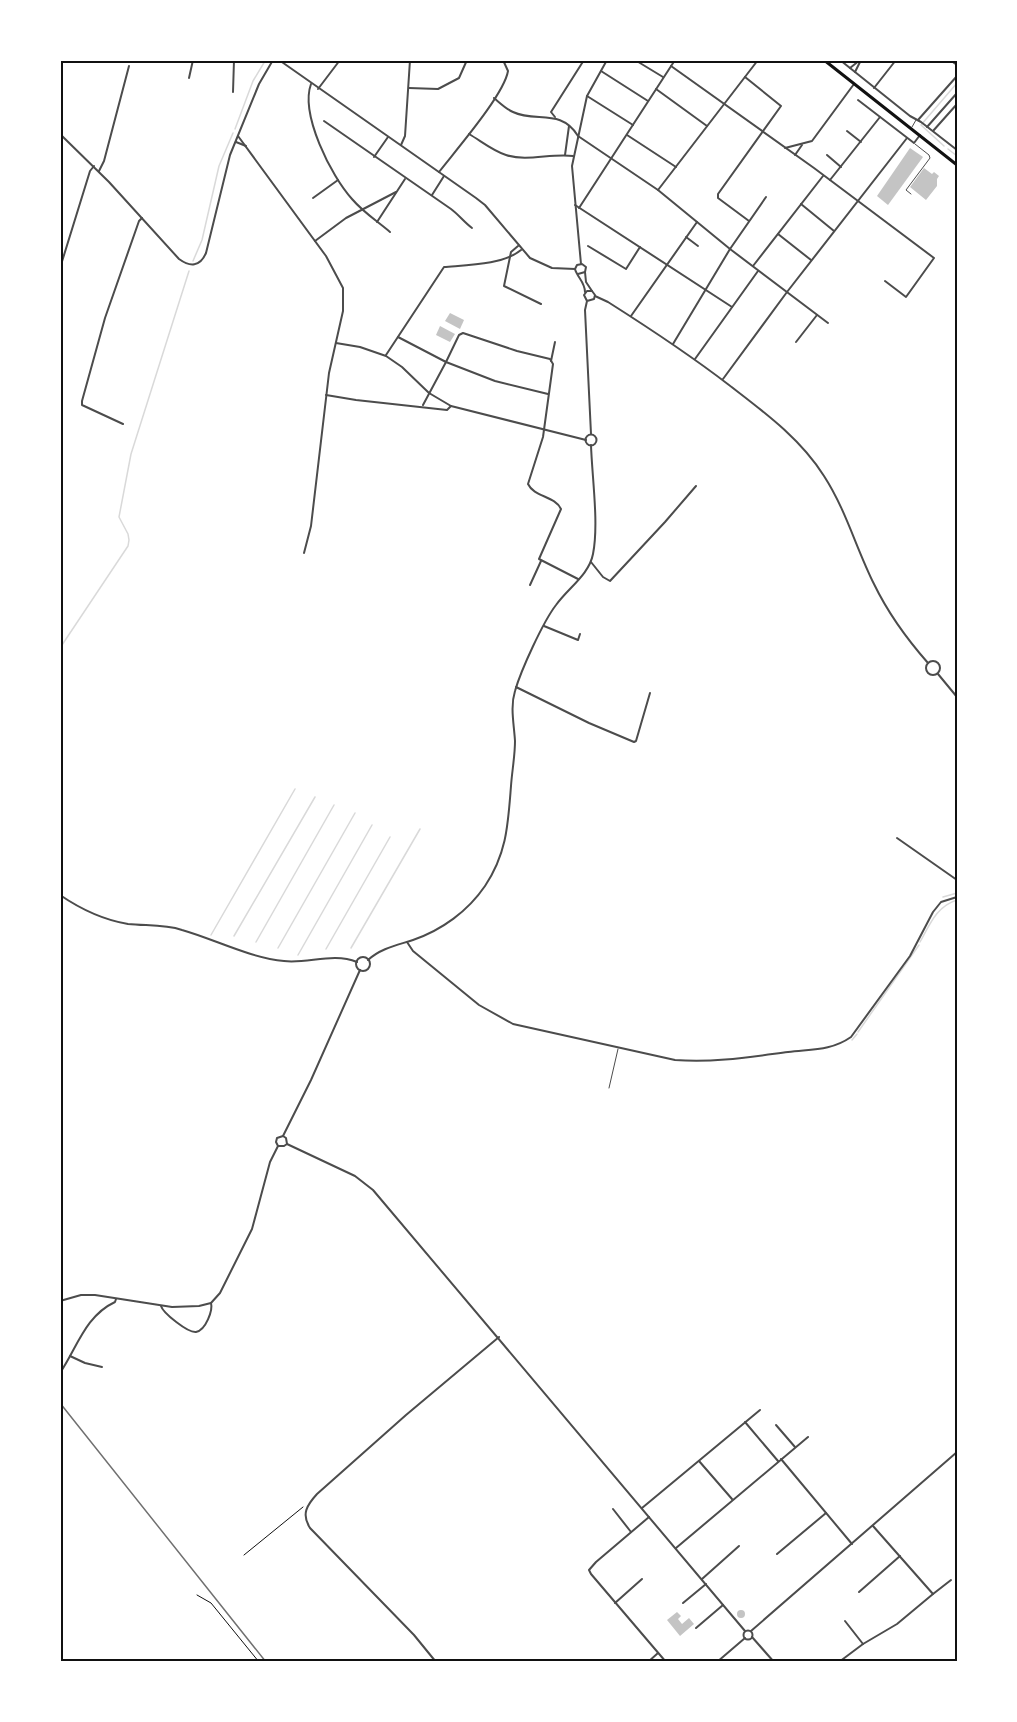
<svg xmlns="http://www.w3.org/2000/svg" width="1017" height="1722" font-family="'Noto Sans',sans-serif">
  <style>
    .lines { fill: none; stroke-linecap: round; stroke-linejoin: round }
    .stream { stroke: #d9d9d9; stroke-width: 1.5 }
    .building { fill: #c4c4c4 }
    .path { stroke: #111; stroke-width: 1 }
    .service { stroke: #4c4c4c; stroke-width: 1 }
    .minor { stroke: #4c4c4c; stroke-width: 2 }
    .tertiary { stroke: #4c4c4c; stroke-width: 2 }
    .primary { stroke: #111; stroke-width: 3 }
    .rail { stroke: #707070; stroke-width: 1.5 }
    .neatline { fill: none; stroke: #111; stroke-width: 2 }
  </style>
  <rect width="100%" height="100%" fill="#fff"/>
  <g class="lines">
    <g class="stream">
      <polyline points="235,129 253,81 265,61"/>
      <polyline points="944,146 921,125 957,83"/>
      <polyline points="948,149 957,156"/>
      <polyline points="193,261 202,240 219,166 233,133"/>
      <polyline points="60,648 128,546 129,540 128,534 119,517 131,454 189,271"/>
      <polyline points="943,897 957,893"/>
      <polyline points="211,935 295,789"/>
      <polyline points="234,936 315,797"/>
      <polyline points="256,942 334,805"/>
      <path d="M920 942C930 924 937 906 957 900"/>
      <polyline points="278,948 355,813"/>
      <polyline points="351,948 420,829"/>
      <polyline points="326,949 390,837"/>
      <polyline points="298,955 372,825"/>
      <polyline points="858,1032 919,945"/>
      <polyline points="852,1040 857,1034"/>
    </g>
  </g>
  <g class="building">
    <polygon points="910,148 923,157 888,205 877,196"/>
    <polygon points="924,168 932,174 934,172 939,176 937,179 937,186 926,200 910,187"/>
    <polygon points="450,313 464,320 460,329 445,321"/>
    <polygon points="440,326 455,334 450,342 436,335"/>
    <circle cx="741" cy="1614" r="4"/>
    <polygon points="677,1612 681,1616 678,1619 682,1624 689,1618 694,1624 680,1636 667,1620"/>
  </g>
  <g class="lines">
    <g class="path">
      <polyline points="244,1555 303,1507"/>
      <polyline points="197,1595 211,1603 259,1662"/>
    </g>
    <g class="service">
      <polyline points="912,127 916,120"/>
      <polyline points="911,194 906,190 930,158 929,155 915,144"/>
      <polyline points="609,1088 618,1049"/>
    </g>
    <g class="minor">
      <polyline points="279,60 476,198 485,205 530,258 552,268 575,269"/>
      <polyline points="635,60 663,77"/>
      <polyline points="840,60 910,116 921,122 957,150"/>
      <polyline points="950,60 957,65"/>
      <polyline points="671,66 814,168 934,258 906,297 885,281"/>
      <polyline points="850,68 860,60"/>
      <polyline points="601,71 648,101"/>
      <polyline points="855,72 861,60"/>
      <polyline points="745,77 781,106 718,194 718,198 749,221"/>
      <polyline points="189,78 193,60"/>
      <path d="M311 84C300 114 331 176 352 199 363 212 377 221 390 232"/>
      <polyline points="409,88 438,89 459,78 467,60"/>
      <polyline points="874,88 896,60"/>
      <polyline points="318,89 340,60"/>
      <polyline points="656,89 707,126"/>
      <polyline points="233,92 234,60"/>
      <polyline points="587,96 633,125"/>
      <path d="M494 98C500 103 506 109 513 112 536 123 561 108 578 136L658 190 730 249 828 323"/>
      <polyline points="858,100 914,143 920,135"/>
      <polyline points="555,117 551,112 584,60"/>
      <polyline points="918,120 957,76"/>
      <path d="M324 121 451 209C459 215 464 222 472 228"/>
      <polyline points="927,127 957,93"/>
      <polyline points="847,131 861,142"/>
      <polyline points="933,131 957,104"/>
      <path d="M60 134 109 182 179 259C190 267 200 267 206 253L230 155 259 84 273 60"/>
      <path d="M469 134C481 141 493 151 506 155 527 162 551 153 573 156"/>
      <polyline points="627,135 676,167"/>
      <polyline points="238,136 326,256 343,288 343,311 329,373 311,526 304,553"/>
      <polyline points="236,142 246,146"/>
      <polyline points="401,145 405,136 410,60"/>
      <polyline points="785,148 812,141 854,84"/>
      <polyline points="565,155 569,126"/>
      <polyline points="795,155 802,145"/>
      <polyline points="827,155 841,167"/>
      <polyline points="374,157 388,137"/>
      <polyline points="99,171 104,161 129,66"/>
      <path d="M439 172C456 150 504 95 508 71L503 60"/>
      <polyline points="830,180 880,117"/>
      <polyline points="658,190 758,60"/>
      <polyline points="432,195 444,176"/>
      <polyline points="313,198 338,180"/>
      <polyline points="801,204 834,231"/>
      <polyline points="575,205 732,307"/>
      <polyline points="579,208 675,60"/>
      <polyline points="377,222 405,179"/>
      <polyline points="778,234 811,260"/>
      <polyline points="686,237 698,246"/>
      <polyline points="315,241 346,218 396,192"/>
      <polyline points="518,246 511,252 504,286 541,304"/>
      <polyline points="588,246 626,269 640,247"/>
      <polyline points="753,266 823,176"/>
      <polyline points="60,268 90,171 94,166"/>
      <path d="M595 296 608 302C649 328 690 355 729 385 764 412 800 438 824 476 846 510 856 548 874 584 888 613 906 638 928 663"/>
      <polyline points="631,316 697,222"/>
      <path d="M398 337 446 362 459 335 463 333 517 351 550 359 553 364 543 437 528 484C534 497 555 496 561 509L539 559 578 579"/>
      <polyline points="796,342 817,315"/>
      <polyline points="336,343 360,347 386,356 402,367 429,393 451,406 586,440"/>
      <polyline points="673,344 730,249 766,197"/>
      <path d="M386 355 444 267C467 265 503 265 521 250"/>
      <polyline points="695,359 758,271"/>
      <polyline points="551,361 555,342"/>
      <polyline points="723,379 787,292 907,138"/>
      <polyline points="326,395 356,400 447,410 451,406"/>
      <polyline points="423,405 446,362 495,381 548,394"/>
      <polyline points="123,424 82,405 82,401 105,318 139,221 142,218"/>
      <polyline points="591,562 603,577 610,581 665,522 696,486"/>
      <polyline points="530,585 541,561"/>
      <polyline points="544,626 578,640 580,634"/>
      <circle cx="933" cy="668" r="7"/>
      <polyline points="938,674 957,697"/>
      <polyline points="516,687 589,723 634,742 636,741 650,693"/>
      <polyline points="897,838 957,880"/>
      <path d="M60 895C79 908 104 920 128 924 146 926 164 924 182 930 214 939 250 958 284 961 308 964 333 952 357 962"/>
      <polyline points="287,1144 355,1176 373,1190 745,1631"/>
      <path d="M161 1306C163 1313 188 1333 196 1332 206 1330 213 1310 211 1303"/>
      <polyline points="70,1356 85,1363 102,1367"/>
      <path d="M60 1373C77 1348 85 1316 115 1302L116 1299"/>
      <polyline points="745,1422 778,1461"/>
      <polyline points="776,1425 795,1447"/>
      <polyline points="781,1459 852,1544"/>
      <polyline points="699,1461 732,1499"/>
      <polyline points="642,1508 760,1410"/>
      <polyline points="613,1509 631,1532"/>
      <polyline points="649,1517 596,1562 589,1570 591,1574 666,1662"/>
      <polyline points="676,1548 808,1437"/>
      <polyline points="777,1554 826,1513"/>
      <polyline points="702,1579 739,1546"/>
      <polyline points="859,1592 900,1556"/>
      <polyline points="933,1594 951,1580"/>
      <polyline points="615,1603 642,1579"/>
      <polyline points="683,1603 706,1584"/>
      <polyline points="845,1621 863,1644"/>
      <polyline points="696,1628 723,1605"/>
      <polyline points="752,1637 774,1662"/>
      <path d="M436 1662 414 1635 310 1528C301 1514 307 1505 317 1494L406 1415 499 1337"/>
      <polyline points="648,1662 658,1653"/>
      <polyline points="839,1662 863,1644 897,1624 933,1594 873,1526"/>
    </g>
    <g class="tertiary">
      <polyline points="581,264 572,166 587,96 607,60"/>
      <polyline points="585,272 586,282 592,291"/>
      <path d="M578 274 585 272 586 267 582 264 577 265 575 269C577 277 585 282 585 292"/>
      <polyline points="587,301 594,299 595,295 592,291 587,291 584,295 587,301 585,310 591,434"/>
      <circle cx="591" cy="440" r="5.5"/>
      <path d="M407 942 413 951 479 1005 513 1024 675 1060C714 1063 750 1057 788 1052 811 1049 831 1051 851 1037L910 956 933 912 941 902 957 897"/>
      <circle cx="363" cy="964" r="7"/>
      <path d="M368 960C381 948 398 945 413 940 442 930 468 911 485 886 507 853 508 824 511 786 512 771 515 756 515 741 514 724 510 707 515 691 521 670 543 622 556 605 568 588 589 575 593 554 599 524 592 477 591 445"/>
      <polyline points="278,1146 276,1142 277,1138 283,1136 311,1080 360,970"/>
      <polyline points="278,1146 284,1146 287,1144 286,1138 283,1136"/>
      <polyline points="60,1301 81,1295 95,1295 172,1307 199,1306 211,1303 220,1293 252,1229 270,1162 278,1146"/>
      <circle cx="748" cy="1635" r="4.5"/>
      <polyline points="751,1631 957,1452"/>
      <polyline points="717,1662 745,1638"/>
    </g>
    <polyline class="primary" points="824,60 957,165"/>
    <polyline class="rail" points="60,1403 266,1662"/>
  </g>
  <rect width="1017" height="1722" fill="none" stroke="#ffffff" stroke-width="123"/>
  <rect x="62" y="62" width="894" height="1598" class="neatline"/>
</svg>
